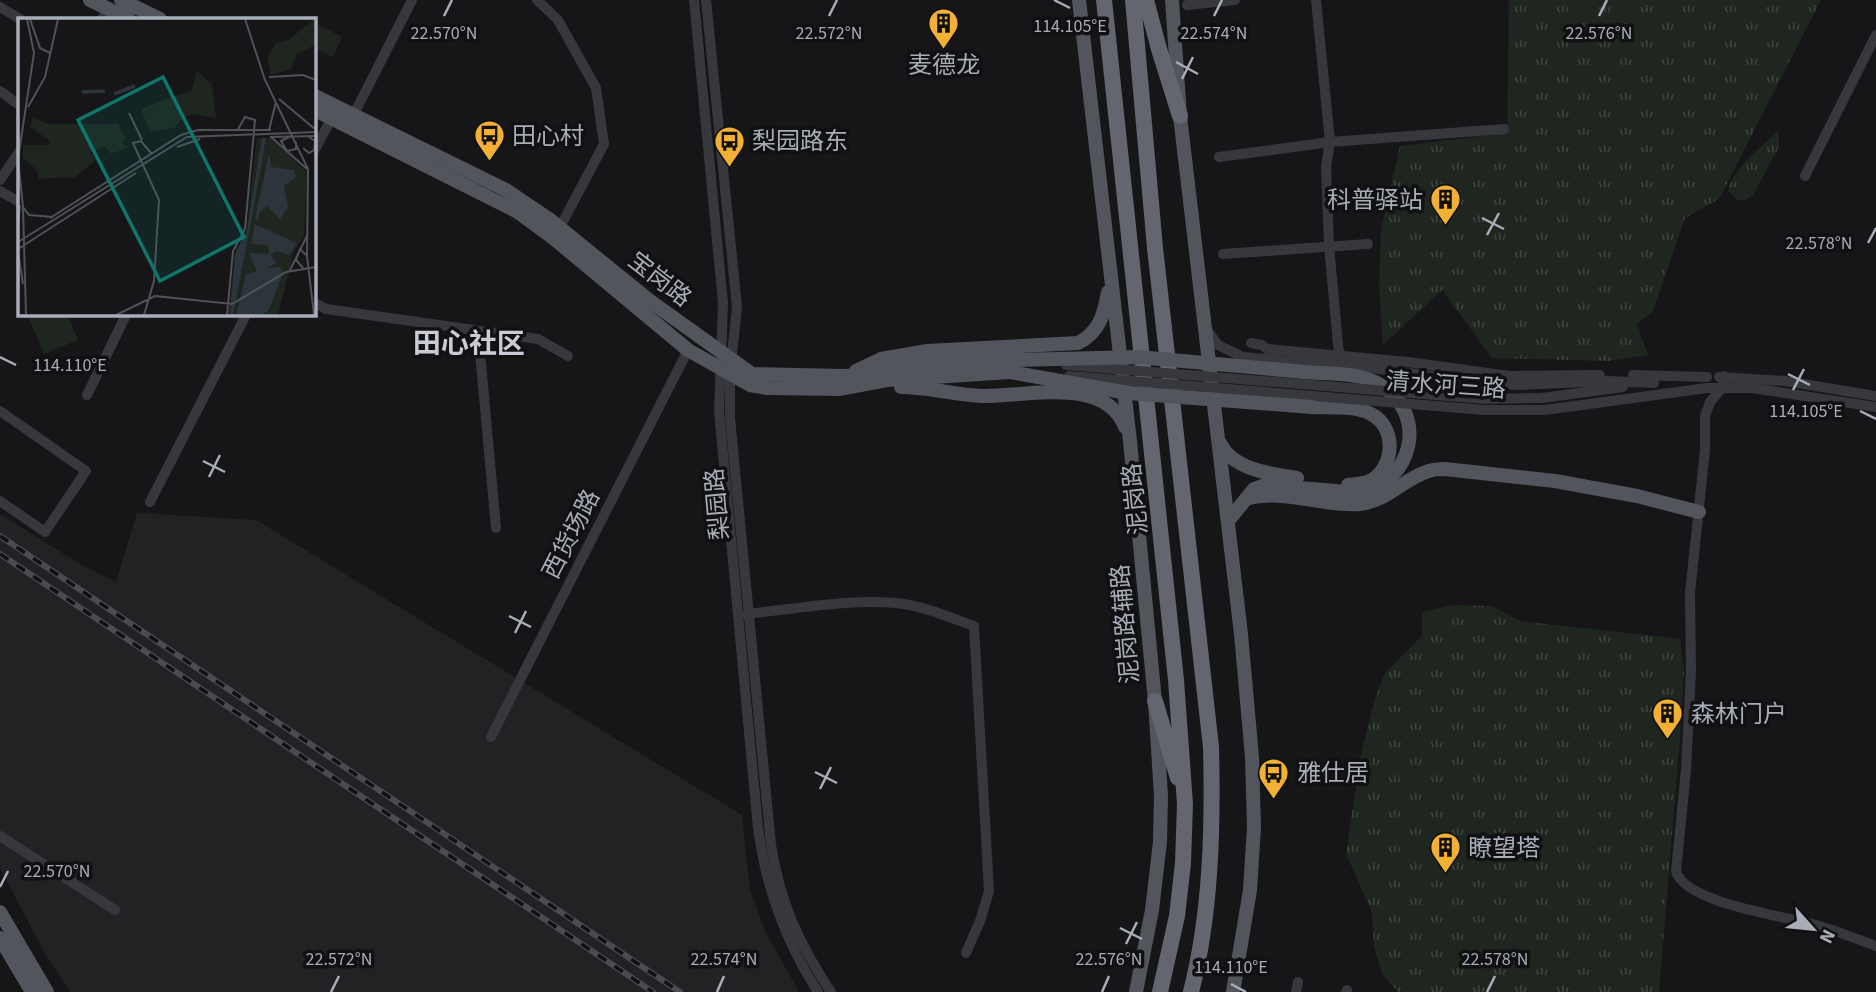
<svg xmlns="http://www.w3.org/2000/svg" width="1876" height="992" font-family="'Source Sans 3','Noto Sans SC',sans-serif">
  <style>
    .built { fill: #222225 }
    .green { fill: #1e261f }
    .park { fill: url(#park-tufts) }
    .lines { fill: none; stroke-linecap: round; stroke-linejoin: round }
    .minor { stroke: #37383d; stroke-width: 10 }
    .major { stroke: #53555c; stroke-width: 14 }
    .highway { stroke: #63666e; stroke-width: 16 }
    .rail-casing { stroke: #4a4c52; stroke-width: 6 }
    .rail { stroke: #111113; stroke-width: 3.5; stroke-dasharray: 10; stroke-linecap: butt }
    .minor-bridge { stroke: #37383d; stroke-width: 10 }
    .major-bridge { stroke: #53555c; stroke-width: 14 }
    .ticks { fill: none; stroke: #a8adb8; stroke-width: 2.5 }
    .labels { text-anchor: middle; stroke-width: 7; stroke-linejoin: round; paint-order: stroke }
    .poi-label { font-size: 24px; fill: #a8adb8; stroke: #111113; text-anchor: start }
    .street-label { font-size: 24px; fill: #a8adb8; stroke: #111113 }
    .quarter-label { font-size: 28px; font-weight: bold; fill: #c9ccd4; stroke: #111113 }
    .inset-river { fill: none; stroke: #2c353c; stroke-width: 3.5 }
    .inset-road { fill: none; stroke: #505258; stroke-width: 2 }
    .view { fill: #0f766e; fill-opacity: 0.15; stroke: #0f766e; stroke-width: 3.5 }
    .inset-edge { fill: none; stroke: #a8adb8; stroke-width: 3.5 }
    .ticks-label { font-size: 18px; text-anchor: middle; fill: #a8adb8; stroke: #111113; stroke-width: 7; stroke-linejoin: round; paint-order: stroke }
  </style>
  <defs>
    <pattern id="park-tufts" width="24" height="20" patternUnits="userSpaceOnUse" patternTransform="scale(1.75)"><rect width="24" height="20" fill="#1e261f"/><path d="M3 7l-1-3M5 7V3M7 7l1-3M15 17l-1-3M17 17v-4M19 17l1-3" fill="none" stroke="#3c433d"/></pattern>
  </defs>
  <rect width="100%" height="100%" fill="#161618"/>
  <polygon class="built" points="137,513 256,520 742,815 750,890 765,931 799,992 71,992 46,956 0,868 0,514 80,564 116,582"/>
  <g class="green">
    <polygon points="313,22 342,37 333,57 313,47"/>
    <polygon points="27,313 67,313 78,340 44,354"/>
  </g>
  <g class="park">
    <polygon points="1509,0 1821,0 1719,199 1685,218 1653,311 1637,324 1648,355 1608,361 1492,358 1442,290 1383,345 1379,288 1381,229 1400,146 1507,133"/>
    <path d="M1779 130V147L1753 195 1745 200H1738L1728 191C1733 167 1762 147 1779 130Z"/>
    <polygon points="1453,605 1492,606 1520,621 1680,639 1684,672 1681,726 1659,992 1398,992 1383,975 1374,947 1372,912 1346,854 1360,759 1375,699 1385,673 1422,636 1422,612"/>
  </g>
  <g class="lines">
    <g class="minor">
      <polyline points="537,0 558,20 596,88 604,144 560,227"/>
      <path d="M694 0 723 303 719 411 758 828C766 888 785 941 818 992"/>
      <path d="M706 0 737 307 730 373V418L771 845C780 902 799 944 831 992"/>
      <polyline points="1316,0 1330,142 1326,166 1329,246 1339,355"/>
      <polyline points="1187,5 1235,0"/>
      <polyline points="0,7 20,19"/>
      <polyline points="102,19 108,9"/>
      <polyline points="0,91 19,105"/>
      <polyline points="351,120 412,0"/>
      <polyline points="313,153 335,112"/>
      <polyline points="1219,157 1330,142 1504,129"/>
      <polyline points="1805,176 1876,35"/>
      <polyline points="0,180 19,152"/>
      <polyline points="0,191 19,202"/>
      <polyline points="1223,254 1368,244"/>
      <polyline points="313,302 326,309 538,339 568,356"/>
      <polyline points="1207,330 1218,345 1243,357 1372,368 1484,383 1519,385 1608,381 1654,383"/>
      <polyline points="478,331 496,528"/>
      <polyline points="1251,343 1262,345 1267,349 1408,362 1509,376 1600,375"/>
      <polyline points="1633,375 1707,377"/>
      <path d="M1724 376 1722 388 1710 402 1705 416V450L1690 593 1691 670 1686 770 1676 871C1684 902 1780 916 1809 923 1832 929 1854 938 1876 946"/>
      <polyline points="1719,377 1785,381 1876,396"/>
      <polyline points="87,395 127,313"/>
      <polyline points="1485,399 1542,398 1623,387"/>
      <polyline points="1485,410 1545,410 1707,388 1752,388 1876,407"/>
      <polyline points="0,411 86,471 45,532 0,501"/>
      <polyline points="150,502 247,313"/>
      <path d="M747 614C794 609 848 599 895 603 922 605 948 617 974 626L989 891 980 921 966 953"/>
      <polyline points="491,737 688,350"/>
      <polyline points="0,836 115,910"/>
      <polyline points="1296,992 1298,982"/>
      <polyline points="1346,992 1347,990"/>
    </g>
    <g class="major">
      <polyline points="90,0 129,19"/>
      <polyline points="121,0 160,19"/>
      <polyline points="1079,0 1130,441 1155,701 1161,796 1160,842 1152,910 1136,992"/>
      <polyline points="1172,0 1180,116 1241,634 1252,757 1254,827 1250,890 1233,992"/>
      <polyline points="313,95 506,190 549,219 650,301 752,374 844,376 872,374 922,364 1011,360"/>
      <polyline points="313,109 518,212 552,237 688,350 750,385 767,388 839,389 887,380 1010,372"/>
      <path d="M856 371 881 359 927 351 1078 343C1100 332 1104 314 1108 292"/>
      <path d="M901 387C929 387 955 395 982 396 1025 397 1105 375 1125 427"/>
      <path d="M1312 407C1330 408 1355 405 1371 414 1397 427 1395 468 1370 481 1363 484 1356 484 1348 485"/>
      <path d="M1220 443C1233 470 1271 474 1297 478"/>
      <path d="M1246 499C1283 488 1322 507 1360 504 1388 501 1404 478 1429 471 1434 469 1440 469 1445 469L1555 481 1637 496 1699 512"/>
      <path d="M1228 521 1254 489 1265 485 1359 493C1414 482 1429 413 1379 384 1358 372 1329 374 1305 372"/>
      <polyline points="0,912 47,992"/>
      <polyline points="0,938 32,992"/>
    </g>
    <g class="highway">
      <polyline points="1104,0 1176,680 1185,804 1183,863 1177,916 1160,992"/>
      <path d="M1133 0 1155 248 1211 747C1213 829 1211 913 1191 992"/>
      <polyline points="1146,0 1159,49 1180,116"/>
      <polyline points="1155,701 1178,778"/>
    </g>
    <defs>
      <g id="rail">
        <polyline points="0,536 680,992"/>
        <polyline points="0,554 653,992"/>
      </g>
    </defs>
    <use href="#rail" class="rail-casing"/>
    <use href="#rail" class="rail"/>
    <g class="minor-bridge">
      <polyline points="1066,365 1485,399"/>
      <polyline points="1069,376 1485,410"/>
    </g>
    <g class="major-bridge">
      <polyline points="1011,360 1138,357 1305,372"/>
      <polyline points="1010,372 1128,393 1312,407"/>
    </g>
  </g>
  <path class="ticks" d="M1054 0 1070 8M444 16 452 0M829 16 837 0M1214 16 1222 0M1599 16 1607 0M1176 62 1198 74M1182 79 1193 57M1482 218 1504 229M1487 235 1499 213M1868 243 1876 228M0 357 16 365M1788 374 1810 385M1793 390 1804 369M1860 411 1876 419M203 461 225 472M209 477 220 455M509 616 531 627M515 633 526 611M815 772 837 783M820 789 831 767M0 887 8 871M1120 928 1142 939M1126 944 1137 922M1231 984 1246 992M331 992 339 976M717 992 724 976M1102 992 1109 976M1487 992 1495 976"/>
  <defs>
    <symbol id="building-pin" viewBox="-11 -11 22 30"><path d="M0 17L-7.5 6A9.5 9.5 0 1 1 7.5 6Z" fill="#f2b134" stroke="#111113"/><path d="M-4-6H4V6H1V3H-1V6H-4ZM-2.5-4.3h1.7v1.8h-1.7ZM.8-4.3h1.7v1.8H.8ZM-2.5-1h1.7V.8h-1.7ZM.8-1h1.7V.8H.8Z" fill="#111"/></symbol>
    <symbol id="bus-pin" viewBox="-11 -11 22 30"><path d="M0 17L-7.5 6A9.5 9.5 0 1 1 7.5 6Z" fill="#f2b134" stroke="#111113"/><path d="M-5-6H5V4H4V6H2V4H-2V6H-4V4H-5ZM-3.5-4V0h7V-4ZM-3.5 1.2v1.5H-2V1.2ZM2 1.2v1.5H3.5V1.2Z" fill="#111"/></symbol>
  </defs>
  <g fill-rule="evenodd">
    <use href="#building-pin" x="926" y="6" width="35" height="47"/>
    <use href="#bus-pin" x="472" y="118" width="35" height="47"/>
    <use href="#bus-pin" x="712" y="124" width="35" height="47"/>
    <use href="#building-pin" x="1428" y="182" width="35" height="47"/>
    <use href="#building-pin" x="1650" y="696" width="35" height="47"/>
    <use href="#bus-pin" x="1256" y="756" width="35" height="47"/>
    <use href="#building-pin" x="1428" y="830" width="35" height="47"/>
  </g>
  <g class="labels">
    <g class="poi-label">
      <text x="944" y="73" text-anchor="middle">麦德龙</text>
      <text x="512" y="144">田心村</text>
      <text x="752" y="149">梨园路东</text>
      <text x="1423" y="208" text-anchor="end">科普驿站</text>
      <text x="1691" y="722">森林门户</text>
      <text x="1297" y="781">雅仕居</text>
      <text x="1468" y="856">瞭望塔</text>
    </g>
    <g class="street-label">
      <text transform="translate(660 279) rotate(38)" y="8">宝岗路</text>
      <text transform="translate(1446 385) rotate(4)" y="8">清水河三路</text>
      <text transform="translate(1135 499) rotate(-96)" y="8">泥岗路</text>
      <text transform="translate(717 504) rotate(-95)" y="8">梨园路</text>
      <text transform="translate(571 534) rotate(-63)" y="8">西货场路</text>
      <text transform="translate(1125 624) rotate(-95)" y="8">泥岗路辅路</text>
    </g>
    <g class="quarter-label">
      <text x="469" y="353">田心社区</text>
    </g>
  </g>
  <g transform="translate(18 18)">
    <rect width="298" height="298" fill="#161618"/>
    <path d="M297 1V27L279 36 273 51 253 57 249 40 258 25 270 22ZM179 53 194 66 198 100 177 96 166 99 156 110 132 114 123 91 174 72ZM15 100 31 106H100L107 119 104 126 111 129 93 136 87 128 73 135 78 142 57 159 21 161 19 152 5 140V127H31L32 123 12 109ZM239 120H255L289 155 286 219 276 233 260 297H210L218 231 228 215Z" fill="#1e261f"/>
    <path d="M244 120H248L232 210 215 297H212L217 236 229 212ZM251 136 253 149 276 152 278 159 266 168 270 189 262 201 249 188 241 195 240 204 237 200ZM236 206 279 225 271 237 259 233 252 237 258 245 250 250 262 249 265 254 251 292 244 297H218L228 256 239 253 231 235 251 236 250 227 234 226Z" fill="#2c353c"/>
    <path class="inset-river" d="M64 74 87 73M96 76 117 68"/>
    <path class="inset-road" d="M9 1 16 35 0 141 5 189 11 197 35 199M12 1 22 30 32 35M227 1 247 62 290 151 289 238 296 297M251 59 285 57 298 62M261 81 298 112M10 89 27 59 40 1M111 95 124 122M251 112 258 84M252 119 298 118M253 119 289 151M271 119 263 123 269 133 278 131V124M159 129 182 121M285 130 291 135 296 132 297 123 291 119M5 189 8 297M62 191 118 155M32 200 163 117 180 112H253M0 210 2 187M0 224 169 119 298 114M0 231 62 191M0 234 5 266M285 250 278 242 282 231 288 237M272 252 289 218M98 297 137 278 214 286 268 254 298 249M126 297 136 263 141 182 115 125 123 123 133 135M209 297 215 233 227 211 237 102 227 99 219 113"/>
    <path class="view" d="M145 59 226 219 142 263 60 102Z"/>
    <rect width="298" height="298" class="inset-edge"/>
  </g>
  <g class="ticks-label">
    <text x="1070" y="32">114.105°E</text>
    <text x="444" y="39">22.570°N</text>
    <text x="829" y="39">22.572°N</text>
    <text x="1214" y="39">22.574°N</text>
    <text x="1599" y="39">22.576°N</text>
    <text x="1819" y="249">22.578°N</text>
    <text x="70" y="371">114.110°E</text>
    <text x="1806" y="417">114.105°E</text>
    <text x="57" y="877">22.570°N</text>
    <text x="339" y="965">22.572°N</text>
    <text x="724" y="965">22.574°N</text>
    <text x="1109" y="965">22.576°N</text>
    <text x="1495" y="965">22.578°N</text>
    <text x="1231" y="973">114.110°E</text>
  </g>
  <g transform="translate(1813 929) rotate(117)" stroke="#111113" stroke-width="5" paint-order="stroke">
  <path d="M0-5L12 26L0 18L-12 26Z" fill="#a8adb8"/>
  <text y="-10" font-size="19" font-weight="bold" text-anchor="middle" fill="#a8adb8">N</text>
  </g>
</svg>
